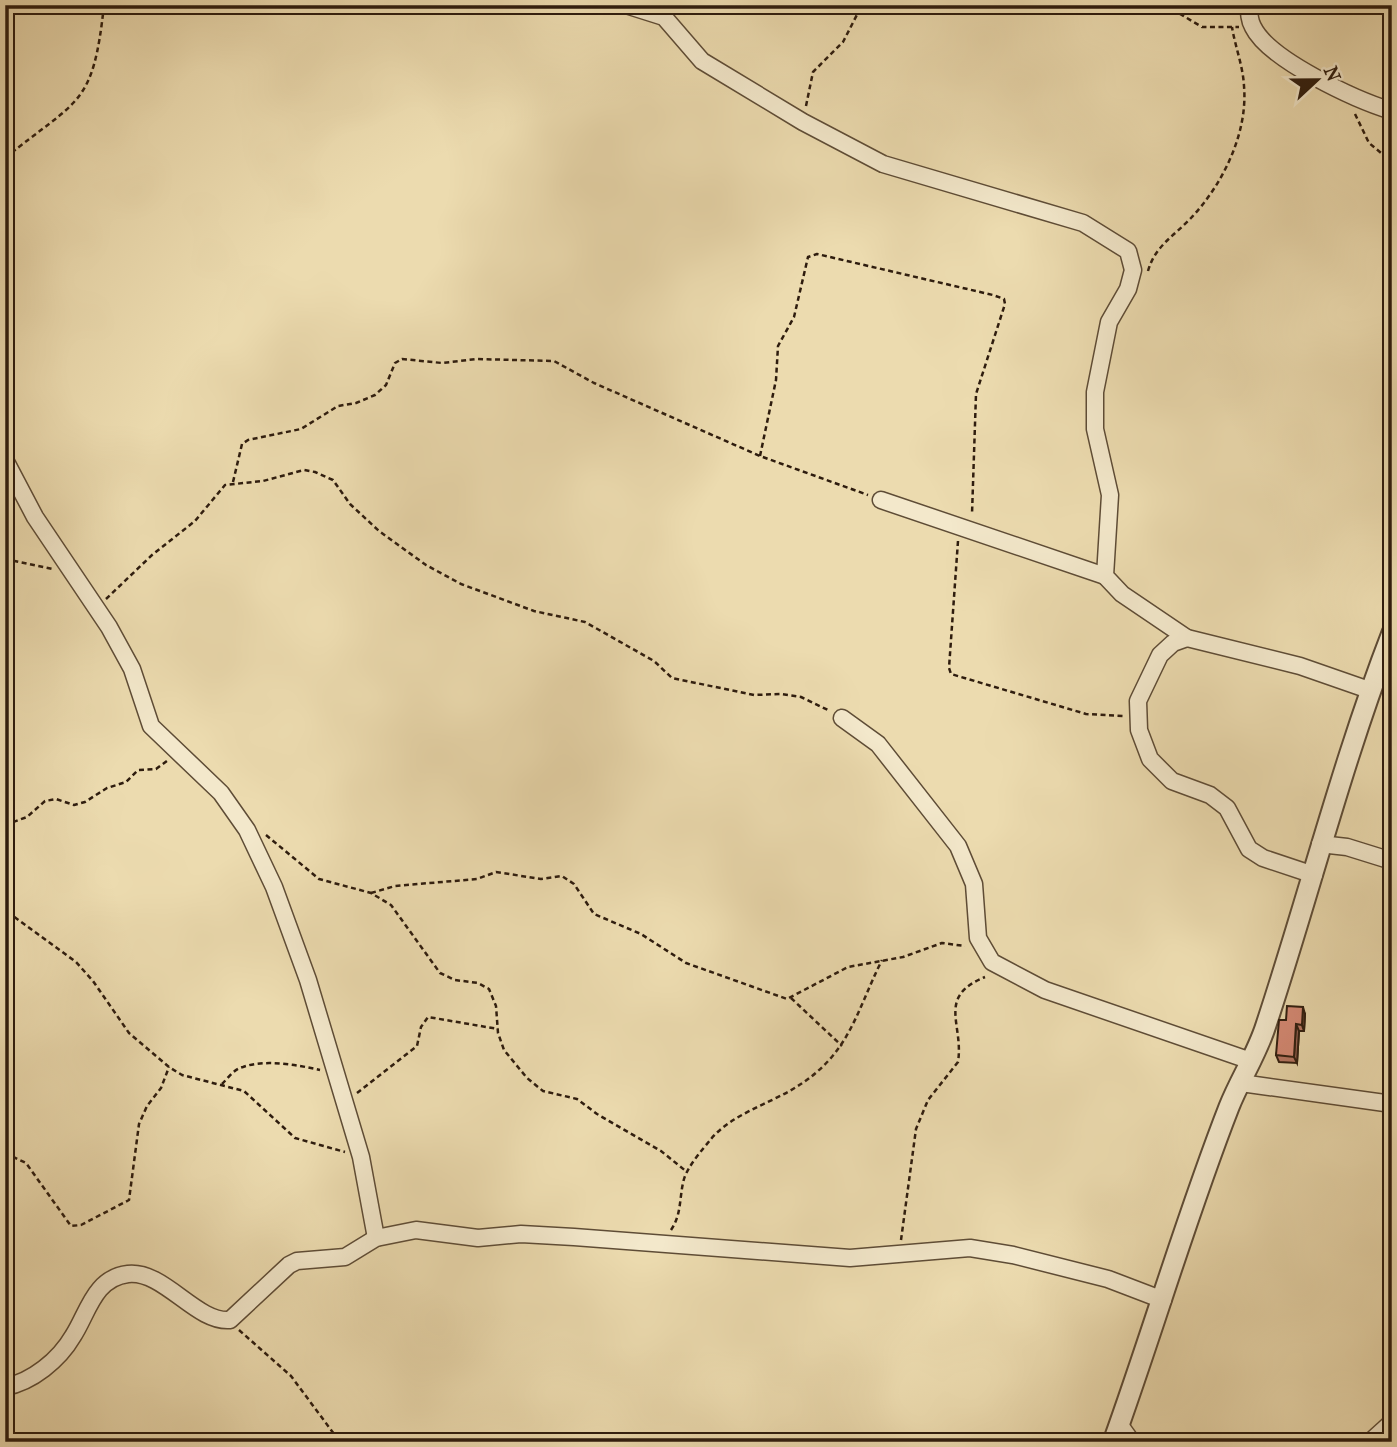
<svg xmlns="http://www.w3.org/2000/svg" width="1397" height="1447" font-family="'IM FELL French Canon',serif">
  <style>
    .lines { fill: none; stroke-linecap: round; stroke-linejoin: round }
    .minor-casing { stroke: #5e4c36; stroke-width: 19 }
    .tertiary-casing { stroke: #5e4c36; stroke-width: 23 }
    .path { stroke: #2e1c0e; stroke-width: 2.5; stroke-dasharray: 5 3.5; stroke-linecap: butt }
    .minor { stroke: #f3e8cb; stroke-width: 16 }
    .tertiary { stroke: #f3e8cb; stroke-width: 19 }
    .wall { fill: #b97765; stroke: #2e1c0e; stroke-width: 2 }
    .shaded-wall { fill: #966153; stroke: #2e1c0e; stroke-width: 2 }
    .building { fill: #d78a76; stroke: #2e1c0e; stroke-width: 2 }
  </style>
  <rect width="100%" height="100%" fill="#ecdbaf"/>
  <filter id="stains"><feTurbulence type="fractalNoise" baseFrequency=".00286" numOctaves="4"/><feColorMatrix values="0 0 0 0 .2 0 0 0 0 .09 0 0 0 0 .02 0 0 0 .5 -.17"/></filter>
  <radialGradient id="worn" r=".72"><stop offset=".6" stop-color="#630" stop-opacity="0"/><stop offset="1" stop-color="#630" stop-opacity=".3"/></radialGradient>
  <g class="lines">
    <defs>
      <g id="minor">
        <polyline points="626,5 664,17 702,61 803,122 883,164 1083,223 1128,251 1133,270 1128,289 1109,322 1095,392 1095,429 1110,495 1105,576 1122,594 1187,638 1300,666 1369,690"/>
        <path d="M1249 5C1249 13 1249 20 1253 27 1269 60 1356 100 1392 111"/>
        <polyline points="5,460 35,517 109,627 132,669 151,726 221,793 247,830 274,887 308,980 361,1157 376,1238"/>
        <polyline points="881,500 1105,576"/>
        <polyline points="1187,638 1173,643 1160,655 1138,701 1139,730 1150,759 1172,781 1210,795 1227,808 1249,849 1263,858 1314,875"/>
        <polyline points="842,718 878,744 958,846 974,884 978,938 992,962 1045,990 1251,1061"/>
        <polyline points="1320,844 1347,847 1392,861"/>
        <polyline points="1241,1083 1392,1104"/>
        <path d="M5 1387C32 1382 59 1360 73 1336 88 1313 94 1278 128 1274 164 1270 196 1323 230 1320L289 1265 297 1261 345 1257 376 1238 416 1230 478 1238 521 1234 574 1237 850 1258 970 1248 1013 1255 1108 1279 1163 1300"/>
        <polyline points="1119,1424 1132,1442"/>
        <polyline points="1370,1442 1392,1422"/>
      </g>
      <path id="tertiary" d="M1113 1442C1153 1331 1186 1217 1229 1107 1240 1079 1257 1054 1266 1025 1309 895 1342 762 1392 633"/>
    </defs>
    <use href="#minor" class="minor-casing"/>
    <use href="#tertiary" class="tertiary-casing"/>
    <g class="path">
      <polyline points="1165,5 1202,27 1239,27"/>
      <polyline points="806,106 813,72 843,42 862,5"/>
      <polyline points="1355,114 1369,143 1392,162"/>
      <path d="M5 158C79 98 93 107 104 5"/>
      <path d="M1148 271C1155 246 1174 236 1191 218 1223 184 1248 133 1244 86 1243 66 1235 46 1232 27"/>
      <polyline points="760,456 776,380 778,346 794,317 808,257 817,254 993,295 1004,299 1005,304 976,394 972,514"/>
      <polyline points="233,482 242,444 248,440 301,429 338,406 356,403 375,395 386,385 395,363 402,359 442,363 476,359 554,361 594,383 760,456 868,495"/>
      <polyline points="958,541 949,668 951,674 1086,714 1123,716"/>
      <polyline points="5,559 53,569"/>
      <polyline points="106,599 152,555 195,521 225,485 263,481 304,470 315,472 333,480 350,504 379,531 426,565 461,584 534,611 585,622 654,661 672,678 754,695 781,694 801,697 830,711"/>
      <polyline points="5,825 27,817 45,801 56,799 74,805 85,802 107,788 126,782 138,770 156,769 167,761"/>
      <polyline points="266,835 319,879 371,893 391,905 440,973 455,980 478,983 489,989 496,1006 498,1033 504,1050 527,1078 543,1091 577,1099 597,1114 661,1151 687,1172"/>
      <polyline points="371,893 395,886 477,879 496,872 541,879 562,876 574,884 594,914 641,934 686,963 787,999 848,967 903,957 942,943 965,946"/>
      <polyline points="5,903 13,916 76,962 93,981 129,1033 169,1067 182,1075 244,1091 295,1138 345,1152"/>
      <polyline points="791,998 842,1046"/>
      <path d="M222 1084C228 1078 234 1069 243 1067 265 1059 298 1065 320 1070"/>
      <polyline points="357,1093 417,1046 421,1027 428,1017 498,1029"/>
      <polyline points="5,1153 26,1163 71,1226 81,1225 129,1200 139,1124 147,1106 161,1088 169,1067"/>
      <path d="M671 1230C682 1214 679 1197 684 1179 688 1166 702 1150 711 1139 731 1115 766 1105 793 1089 850 1055 855 1014 882 960"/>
      <path d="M901 1240 916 1129 928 1100 958 1062C964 1024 936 997 985 977"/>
      <polyline points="239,1330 291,1376 340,1442"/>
    </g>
    <use href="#minor" class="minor"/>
    <use href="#tertiary" class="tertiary"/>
  </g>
  <polygon class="wall" points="1305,1014 1304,1031 1299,1031 1297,1063 1279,1062 1276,1055 1286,1020"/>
  <g class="shaded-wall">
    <polygon points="1303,1007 1305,1014 1304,1031 1302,1025"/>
    <polygon points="1296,1024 1299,1031 1297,1063 1294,1057"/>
  </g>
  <polygon class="building" points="1287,1006 1303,1007 1302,1025 1296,1024 1294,1057 1276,1055 1279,1020 1286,1020"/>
  <rect width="1397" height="1447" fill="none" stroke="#ecdbaf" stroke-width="28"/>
  <rect x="7" y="7" width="1383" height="1433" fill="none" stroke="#2e1c0e" stroke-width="3.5"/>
  <rect x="14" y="14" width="1369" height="1419" fill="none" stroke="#2e1c0e" stroke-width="2"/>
  <g transform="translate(1317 80) rotate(68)" stroke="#f3e8cb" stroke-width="5" paint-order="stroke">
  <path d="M0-5L12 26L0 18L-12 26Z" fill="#2e1c0e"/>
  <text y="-10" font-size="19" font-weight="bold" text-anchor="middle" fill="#2e1c0e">N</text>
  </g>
  <rect width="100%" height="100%" filter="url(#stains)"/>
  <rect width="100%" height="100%" fill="url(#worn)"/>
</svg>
